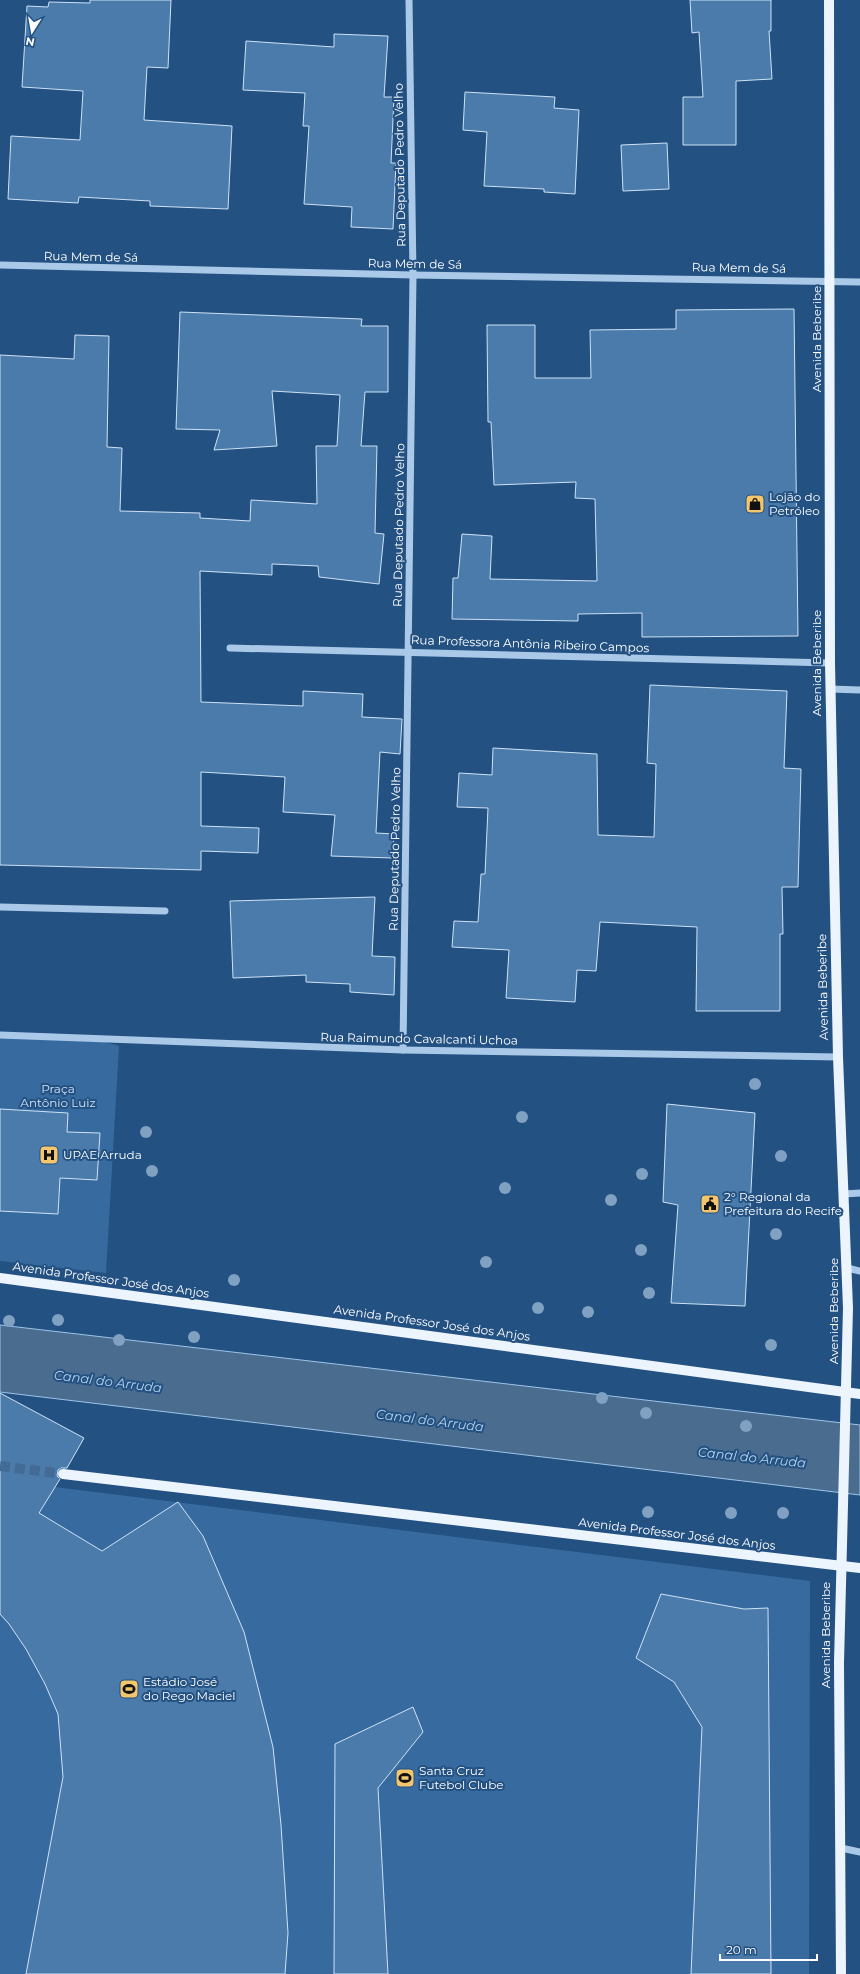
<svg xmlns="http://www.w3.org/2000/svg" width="860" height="1974" font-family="Montserrat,sans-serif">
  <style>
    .green { fill: #376ba0 }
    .water { fill: #4a6c8f; stroke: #9ec4e9 }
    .building { fill: #4b7bab; stroke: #cee2f6 }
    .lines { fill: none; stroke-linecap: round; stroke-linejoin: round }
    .major-tunnel { stroke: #446b95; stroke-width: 10; stroke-dasharray: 10 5; stroke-linecap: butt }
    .minor { stroke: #aac9e8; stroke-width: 7 }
    .major { stroke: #ecf4fd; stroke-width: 10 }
    .tree { fill: #81a1c2 }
    .labels { text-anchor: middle; stroke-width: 4; stroke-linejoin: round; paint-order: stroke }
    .street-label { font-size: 12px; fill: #fff; stroke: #235182 }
    .poi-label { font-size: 12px; fill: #fff; stroke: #235182; text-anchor: start }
    .park-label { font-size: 12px; fill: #cee2f6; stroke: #235182 }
    .water-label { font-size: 13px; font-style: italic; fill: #b5d3ef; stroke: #235182 }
  </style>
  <rect width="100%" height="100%" fill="#235182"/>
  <g class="green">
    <polygon points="0,1035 97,1040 119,1046 106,1273 0,1261"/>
    <polygon points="0,1394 84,1438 55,1487 810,1581 809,1974 0,1974"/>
  </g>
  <polygon class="water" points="0,1325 860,1425 860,1495 0,1392"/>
  <g class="building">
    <polygon points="90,0 171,0 168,68 147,67 144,120 232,126 228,209 150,206 150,201 79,197 78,203 8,199 11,136 80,140 83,91 22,87 27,6 48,7 49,2 90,3"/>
    <polygon points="690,0 771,0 771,31 769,31 772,79 736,81 736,145 683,145 683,97 703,97 699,32 692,33"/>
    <polygon points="334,34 388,36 384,97 394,97 391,163 396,163 393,229 351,227 352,207 304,204 309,126 303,126 305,93 243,90 246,41 334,47"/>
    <polygon points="465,92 555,97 554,108 579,110 575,194 544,192 544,189 484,186 487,132 463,130"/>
    <polygon points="667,143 669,189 623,191 621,145"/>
    <polygon points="794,309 798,636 642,637 642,613 578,614 578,621 452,619 453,578 458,578 462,534 492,536 490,579 597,581 595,499 575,498 576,482 494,485 491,422 488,422 487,325 535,325 535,378 591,378 590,330 676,329 676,310"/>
    <polygon points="180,312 362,319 361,326 388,326 388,392 365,392 361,446 377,446 375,533 384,534 379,584 319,577 318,566 272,564 272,575 200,571 201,702 303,706 303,691 363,694 362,717 402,719 400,754 380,752 376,833 394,834 393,858 331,856 335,815 283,812 285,777 201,772 201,826 259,828 258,853 201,851 201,870 0,865 0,355 74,359 75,335 109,336 107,447 122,448 120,511 200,513 200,518 250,521 251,500 317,504 316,446 337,446 340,395 272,391 277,446 214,450 220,430 176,429"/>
    <polygon points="650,685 787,691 784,768 801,769 798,887 782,887 783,934 780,934 780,1011 696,1011 697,927 600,922 596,971 577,970 575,1002 506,998 509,950 452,947 454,921 478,922 481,874 485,874 488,808 457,807 459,773 492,775 493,748 597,754 598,835 654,837 656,764 647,763"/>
    <polygon points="375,897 372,956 395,957 394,995 350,992 350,984 306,982 306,975 233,978 230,901"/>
    <polygon points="667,1104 755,1113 745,1306 671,1303 678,1205 663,1202"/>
    <polygon points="0,1109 68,1113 67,1132 100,1133 97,1180 60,1178 58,1214 0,1211"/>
    <polygon points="0,1393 84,1438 67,1468 61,1468 58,1470 57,1476 60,1479 39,1513 102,1551 178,1502 203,1536 244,1632 273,1747 281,1825 288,1933 285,1974 26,1974 63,1777 58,1714 45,1684 26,1649 9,1624 0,1614"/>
    <polygon points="661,1594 744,1609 768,1608 771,1974 691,1974 702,1727 674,1682 636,1658"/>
    <polygon points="413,1707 423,1732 378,1788 388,1974 334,1974 335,1744"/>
  </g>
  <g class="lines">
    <polyline class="major-tunnel" points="0,1466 63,1474"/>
    <g class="minor">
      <polyline points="0,265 413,275 860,282"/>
      <polyline points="230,648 830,663"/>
      <polyline points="830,689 860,690"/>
      <polyline points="0,907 165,911"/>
      <polyline points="0,1035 403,1050 838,1057"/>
      <polyline points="403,1050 413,275 409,0"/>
      <polyline points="844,1194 860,1193"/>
      <polyline points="847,1268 860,1271"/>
      <polyline points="841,1848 860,1852"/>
    </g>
    <g class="major">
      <polyline points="829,0 830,663 838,1057 848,1308 839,1663 841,1974"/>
      <polyline points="0,1278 860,1394"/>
      <polyline points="63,1474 860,1568"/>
    </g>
  </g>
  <g class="tree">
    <circle cx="755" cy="1084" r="6"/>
    <circle cx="522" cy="1117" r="6"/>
    <circle cx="146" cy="1132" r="6"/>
    <circle cx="781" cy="1156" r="6"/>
    <circle cx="152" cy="1171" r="6"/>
    <circle cx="642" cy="1174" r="6"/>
    <circle cx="505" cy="1188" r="6"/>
    <circle cx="611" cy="1200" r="6"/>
    <circle cx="776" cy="1234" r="6"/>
    <circle cx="641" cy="1250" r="6"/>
    <circle cx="486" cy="1262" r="6"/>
    <circle cx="234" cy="1280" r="6"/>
    <circle cx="649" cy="1293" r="6"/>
    <circle cx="538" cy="1308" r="6"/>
    <circle cx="588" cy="1312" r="6"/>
    <circle cx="58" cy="1320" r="6"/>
    <circle cx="9" cy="1321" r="6"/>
    <circle cx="194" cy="1337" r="6"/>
    <circle cx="119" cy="1340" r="6"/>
    <circle cx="771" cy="1345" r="6"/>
    <circle cx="602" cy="1398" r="6"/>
    <circle cx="646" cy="1413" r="6"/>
    <circle cx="746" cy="1426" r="6"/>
    <circle cx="648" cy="1512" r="6"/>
    <circle cx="731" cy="1513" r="6"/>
    <circle cx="783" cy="1513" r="6"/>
  </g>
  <defs>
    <symbol id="shop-square" viewBox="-11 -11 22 22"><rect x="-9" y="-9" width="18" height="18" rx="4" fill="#f3c56c" stroke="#235182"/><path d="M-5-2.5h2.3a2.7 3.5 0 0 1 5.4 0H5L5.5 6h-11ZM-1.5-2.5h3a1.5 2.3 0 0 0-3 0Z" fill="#111"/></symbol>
    <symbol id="hospital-square" viewBox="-11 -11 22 22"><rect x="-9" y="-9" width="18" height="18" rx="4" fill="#f3c56c" stroke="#235182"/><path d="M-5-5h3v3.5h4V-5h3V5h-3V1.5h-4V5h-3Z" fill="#111"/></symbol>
    <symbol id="civic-square" viewBox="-11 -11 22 22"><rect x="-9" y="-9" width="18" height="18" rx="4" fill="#f3c56c" stroke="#235182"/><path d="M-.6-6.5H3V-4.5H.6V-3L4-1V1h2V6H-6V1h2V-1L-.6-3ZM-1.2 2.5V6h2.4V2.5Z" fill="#111"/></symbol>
    <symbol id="stadium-square" viewBox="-11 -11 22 22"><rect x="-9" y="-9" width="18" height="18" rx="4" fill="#f3c56c" stroke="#235182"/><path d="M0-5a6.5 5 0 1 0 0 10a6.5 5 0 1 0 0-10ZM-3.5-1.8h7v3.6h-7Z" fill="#111"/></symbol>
  </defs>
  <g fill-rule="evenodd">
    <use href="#shop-square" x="744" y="493" width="22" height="22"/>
    <use href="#hospital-square" x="38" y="1144" width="22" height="22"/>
    <use href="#civic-square" x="699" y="1193" width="22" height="22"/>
    <use href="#stadium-square" x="118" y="1678" width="22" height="22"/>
    <use href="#stadium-square" x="394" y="1767" width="22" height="22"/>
  </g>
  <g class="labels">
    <g class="street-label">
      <text transform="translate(400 165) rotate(-91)" y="4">Rua Deputado Pedro Velho</text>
      <text transform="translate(91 257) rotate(1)" y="4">Rua Mem de Sá</text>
      <text transform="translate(415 264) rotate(1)" y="4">Rua Mem de Sá</text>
      <text transform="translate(739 268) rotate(1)" y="4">Rua Mem de Sá</text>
      <text transform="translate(817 339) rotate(-90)" y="4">Avenida Beberibe</text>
      <text transform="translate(399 525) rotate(-89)" y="4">Rua Deputado Pedro Velho</text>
      <text transform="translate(530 644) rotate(2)" y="4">Rua Professora Antônia Ribeiro Campos</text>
      <text transform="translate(817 663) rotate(-90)" y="4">Avenida Beberibe</text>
      <text transform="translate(395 849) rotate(-89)" y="4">Rua Deputado Pedro Velho</text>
      <text transform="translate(823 987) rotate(-91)" y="4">Avenida Beberibe</text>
      <text transform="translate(419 1039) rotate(1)" y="4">Rua Raimundo Cavalcanti Uchoa</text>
      <text transform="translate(111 1280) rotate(8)" y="4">Avenida Professor José dos Anjos</text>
      <text transform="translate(834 1311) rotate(-90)" y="4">Avenida Beberibe</text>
      <text transform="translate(432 1323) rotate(8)" y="4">Avenida Professor José dos Anjos</text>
      <text transform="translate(677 1534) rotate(7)" y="4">Avenida Professor José dos Anjos</text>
      <text transform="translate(826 1635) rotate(-90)" y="4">Avenida Beberibe</text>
    </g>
    <g class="poi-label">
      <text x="769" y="501">Lojão do<tspan x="769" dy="14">Petróleo</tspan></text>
      <text x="63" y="1159">UPAE Arruda</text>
      <text x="724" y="1201">2° Regional da<tspan x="724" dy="14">Prefeitura do Recife</tspan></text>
      <text x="143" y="1686">Estádio José<tspan x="143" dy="14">do Rego Maciel</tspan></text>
      <text x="419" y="1775">Santa Cruz<tspan x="419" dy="14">Futebol Clube</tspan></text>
    </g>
    <g class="park-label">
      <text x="58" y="1093">Praça<tspan x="58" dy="14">Antônio Luiz</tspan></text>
    </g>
    <g class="water-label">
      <text transform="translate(108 1381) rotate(7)" y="5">Canal do Arruda</text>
      <text transform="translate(430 1420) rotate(7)" y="5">Canal do Arruda</text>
      <text transform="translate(752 1457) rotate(6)" y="5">Canal do Arruda</text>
    </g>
  </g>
  <g transform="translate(32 32) rotate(191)" stroke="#235182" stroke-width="3" paint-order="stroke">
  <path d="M0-3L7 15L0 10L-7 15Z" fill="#ffffff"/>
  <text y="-6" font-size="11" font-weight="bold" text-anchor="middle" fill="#ffffff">N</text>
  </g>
  <path d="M720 1954v6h97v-6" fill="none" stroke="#ffffff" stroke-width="2"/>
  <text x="726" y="1954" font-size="12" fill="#ffffff" stroke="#235182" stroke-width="3" paint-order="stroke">20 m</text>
</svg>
